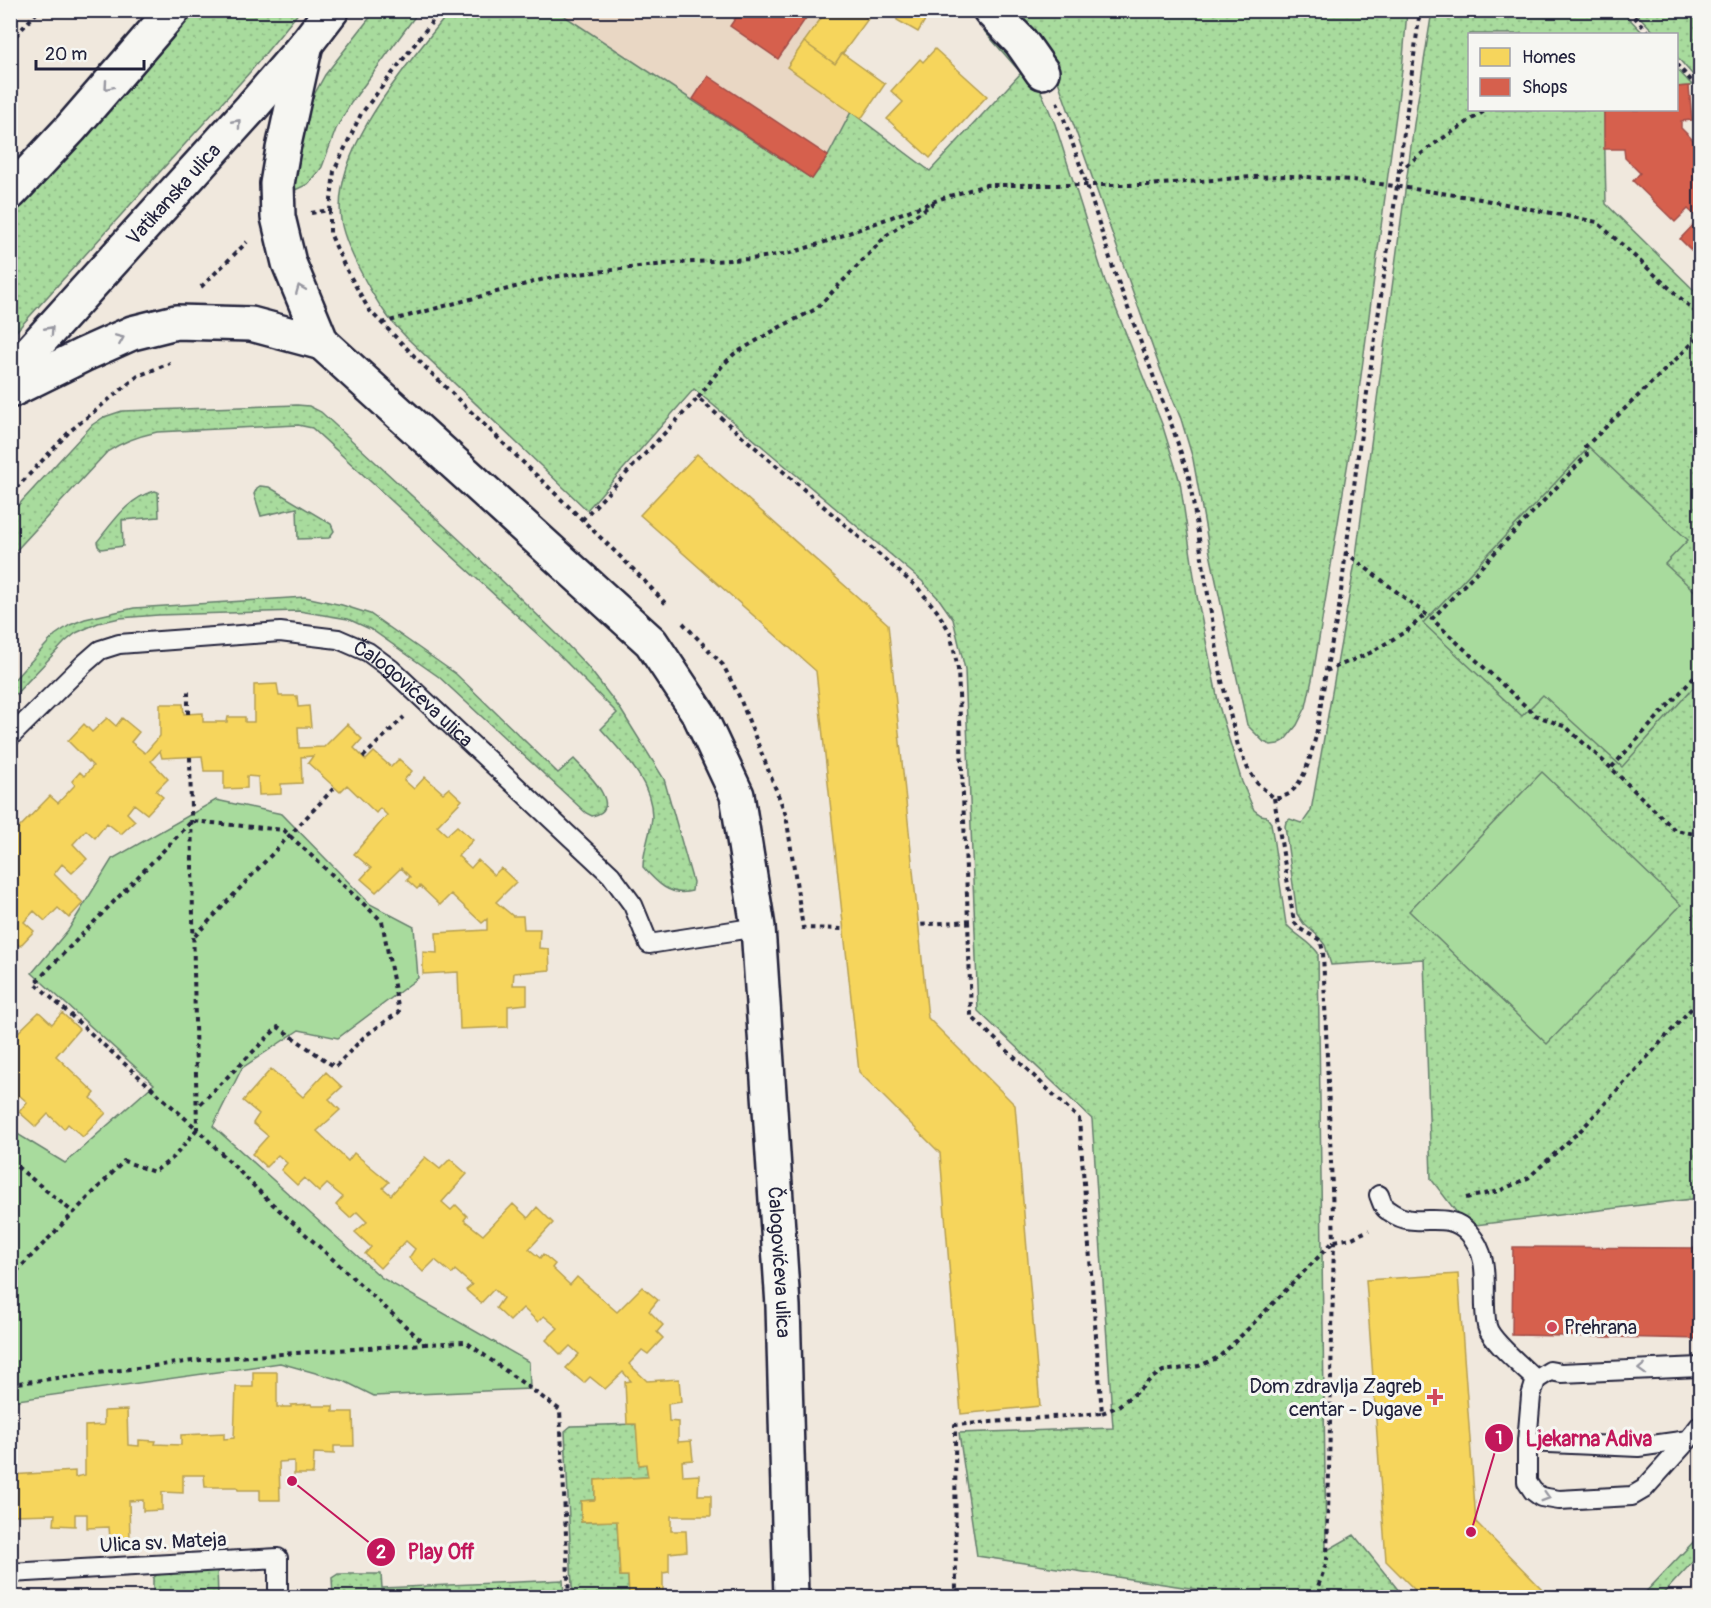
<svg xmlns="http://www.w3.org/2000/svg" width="1711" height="1608" font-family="Pangolin,sans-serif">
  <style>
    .built { fill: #e9d7c4 }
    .grass { fill: url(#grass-dots); stroke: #657e6c; stroke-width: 1.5 }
    .park { fill: #a8db9d; stroke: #657e6c; stroke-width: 1.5 }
    .homes { fill: #f6d55c; stroke: #b69f52; stroke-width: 1.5 }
    .shops { fill: #d6604d; stroke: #a04d48; stroke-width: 1.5 }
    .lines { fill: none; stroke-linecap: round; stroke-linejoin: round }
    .service-casing { stroke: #22223b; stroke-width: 22 }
    .minor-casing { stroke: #22223b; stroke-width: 38 }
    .tertiary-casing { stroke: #22223b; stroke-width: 38 }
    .path { stroke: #22223b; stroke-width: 4; stroke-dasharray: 4.5 4.5; stroke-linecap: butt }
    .service { stroke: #f6f6f2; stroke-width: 18 }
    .minor { stroke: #f6f6f2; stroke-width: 33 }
    .tertiary { stroke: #f6f6f2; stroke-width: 33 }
    .oneway { stroke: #9797a0 }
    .poi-dot { fill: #d1495b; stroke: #f6f6f2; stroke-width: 2 }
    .labels { text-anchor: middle; stroke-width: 6; stroke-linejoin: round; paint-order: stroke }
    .street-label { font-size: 20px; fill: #22223b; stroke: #f6f6f2 }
    .poi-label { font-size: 20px; fill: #22223b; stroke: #f6f6f2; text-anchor: start }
    .leader { fill: none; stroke: #c2185b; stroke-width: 2 }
    .callout-dot { fill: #c2185b; stroke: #f6f6f2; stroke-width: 2 }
    .mark-label { font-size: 18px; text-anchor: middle; font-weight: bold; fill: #fff }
    .callout-label { font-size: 21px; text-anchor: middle; font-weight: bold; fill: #c2185b; stroke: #f6f6f2; stroke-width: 6; stroke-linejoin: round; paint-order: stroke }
  </style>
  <defs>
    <pattern id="grass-dots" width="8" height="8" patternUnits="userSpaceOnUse" patternTransform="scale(1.5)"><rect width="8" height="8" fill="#a8db9d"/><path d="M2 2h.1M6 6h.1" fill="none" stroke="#90bc88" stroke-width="1.8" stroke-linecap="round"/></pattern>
  </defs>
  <rect width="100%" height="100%" fill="#f0e8dd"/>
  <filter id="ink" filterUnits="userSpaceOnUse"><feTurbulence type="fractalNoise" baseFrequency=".0167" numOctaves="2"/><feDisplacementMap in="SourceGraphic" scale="12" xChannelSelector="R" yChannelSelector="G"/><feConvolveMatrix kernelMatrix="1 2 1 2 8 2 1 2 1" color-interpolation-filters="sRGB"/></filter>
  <g filter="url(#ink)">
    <polygon class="built" points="557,11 827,11 787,67 851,112 828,156 812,179"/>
    <g class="grass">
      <polygon points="194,11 300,11 250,72 11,337 10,219 109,110"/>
      <polygon points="375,11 419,11 351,103 336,129 322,167 317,174 308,184 291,192 292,171 309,104 325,75"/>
      <path d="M450 11H557L812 179 828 156 851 112 930 171 1021 73 985 32 990 31 1036 82 1040 89 1055 124 1105 281 1162 424 1180 482 1197 596 1219 706 1242 782 1254 810 1261 815 1266 816 1271 823 1286 924C1296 936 1310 941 1318 953L1326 1551 1354 1535 1404 1597H1218L1203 1590 977 1556 959 1433 1113 1428 1092 1119 978 1011 965 669 953 619 939 599 922 581 694 389 587 510 407 338C400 330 392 323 386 314 371 294 344 244 341 220 331 148 409 64 450 11Z"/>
      <polygon points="1011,11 1407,11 1402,70 1356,413 1313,675 1306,707 1297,725 1284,741 1278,744 1271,745 1264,742 1247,725 1210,553 1193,459 1181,419 1161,371 1058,81 1048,60"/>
      <polygon points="1432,11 1622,11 1644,34 1470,34 1470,110 1604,110 1606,204 1700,296 1700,1198 1467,1226 1431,1179 1424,959 1331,965 1325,945 1317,935 1304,924 1297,914 1285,826 1286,822 1290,819 1301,823 1304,821 1311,811 1355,563 1414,124"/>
      <polygon points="1634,11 1700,11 1697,38 1698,63 1700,65 1700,83 1677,57 1676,34 1656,34"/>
      <polygon points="1676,68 1692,85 1689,86 1677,87"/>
      <path d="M297 405 309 406 321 412 463 543 559 636 588 667 621 710 664 779 693 882 692 891C670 897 657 883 643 867 643 850 651 833 652 817 652 781 623 754 601 729L617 713 545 641 312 428 298 425 157 432C139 436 123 441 107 452L11 556V513L92 425 104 417 122 411Z"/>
      <polygon points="260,486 269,487 331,524 334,531 329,538 298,539 297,508 261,516 254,494 257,488"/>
      <path d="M155 491 158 492 159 517 122 520 123 546 101 549 98 546 97 542C113 522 129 497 155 491Z"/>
      <path d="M305 597 342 605 370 614 429 655 456 674 558 773 574 759C584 770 627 809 592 816L586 813 439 677 372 630 348 619 299 611 158 615 120 618 98 623 76 633 65 642 11 699V683L55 635 70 625 85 619 134 608Z"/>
      <polygon points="636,1424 640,1465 646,1464 648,1477 595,1480 595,1500 581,1501 581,1522 617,1521 620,1576 628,1576 629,1595 581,1597 575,1594 572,1587 565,1431 571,1426"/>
      <polygon points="1700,1535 1700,1554 1660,1597 1641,1597"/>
      <polygon points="217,1567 218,1597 153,1598 153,1578 157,1575 164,1572"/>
      <polygon points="338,1574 381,1574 382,1588 563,1580 564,1597 333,1597 332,1578"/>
    </g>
    <g class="park">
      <polygon points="1589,447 1688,540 1665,564 1700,596 1700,680 1622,767 1543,695 1522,716 1423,623"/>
      <polygon points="1542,772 1681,905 1547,1044 1409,911"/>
      <polygon points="216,800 282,814 370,904 414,927 418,978 338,1038 299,1030 242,1068 213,1126 382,1278 529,1362 530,1389 374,1396 344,1381 280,1363 11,1401 11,1130 65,1163 154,1084 32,973 69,929 112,859"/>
    </g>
    <g class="homes">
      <polygon points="827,10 856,10 868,19 835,64 804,42"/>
      <polygon points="897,10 931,10 918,32 897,20"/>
      <polygon points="804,42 835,64 842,53 885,84 861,119 787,67"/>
      <polygon points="935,49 987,96 930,158 887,119 903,102 891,91 920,59 923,62"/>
      <polygon points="697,454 888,624 928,1018 1015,1105 1040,1406 961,1414 940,1153 859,1072 816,671 640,515"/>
      <polygon points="277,684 279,696 297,696 298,707 309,706 311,727 298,727 299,748 324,747 347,724 362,739 354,748 366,760 374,752 391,767 399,759 412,771 404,780 414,789 425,777 443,793 449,788 462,800 437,826 447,835 457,826 473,840 458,856 471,868 478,860 494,875 501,868 516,882 496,902 513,916 523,916 524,929 540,929 539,948 549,949 550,970 514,973 513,985 527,985 527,1004 508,1006 508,1027 460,1029 458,972 423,974 423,952 437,953 436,933 487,930 487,919 482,923 451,894 440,905 420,886 417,889 407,880 410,877 401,868 376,892 361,879 371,868 354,854 387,815 380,808 376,813 347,785 340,792 308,763 313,756 301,757 302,783 281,784 281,794 259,795 258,777 247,776 247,788 224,789 224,771 204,771 202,756 162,758 160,751 151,761 168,779 156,791 163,797 147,814 134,804 127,813 135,821 121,834 107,823 95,838 86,830 73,844 87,859 72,873 62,864 54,874 83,903 69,918 58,908 45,921 34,911 24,922 34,931 20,946 10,938 10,832 13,834 50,796 58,803 75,785 72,781 80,772 84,776 93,766 68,741 84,724 92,732 107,718 116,726 122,718 139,732 131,742 145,753 160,736 160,704 183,704 184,714 203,713 203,722 227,722 228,717 245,717 245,722 254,722 254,685"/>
      <polygon points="39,1012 52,1024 62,1013 79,1029 56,1056 95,1093 91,1098 106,1113 83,1137 68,1124 64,1129 48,1114 36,1127 19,1112 27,1102 19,1095 12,1103 10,1101 10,1040"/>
      <polygon points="271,1069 303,1097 326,1072 342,1087 329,1099 340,1110 317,1131 348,1161 354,1153 389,1182 383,1188 391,1195 425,1157 440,1169 450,1159 467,1174 442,1202 451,1210 456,1205 467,1216 464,1220 483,1235 513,1204 528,1218 537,1207 553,1223 529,1249 540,1258 543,1254 555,1264 552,1268 570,1285 577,1277 617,1312 642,1287 658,1300 649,1311 663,1325 657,1332 663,1338 648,1354 642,1350 629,1364 647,1381 679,1379 681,1402 668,1404 669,1421 678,1422 678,1442 691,1441 693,1460 682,1461 683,1476 699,1475 698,1495 711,1495 711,1516 671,1516 671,1531 686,1531 687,1551 669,1553 669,1572 663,1573 663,1594 629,1595 628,1576 620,1576 617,1521 581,1522 581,1501 595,1500 595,1480 648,1477 646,1464 639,1465 636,1424 627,1424 625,1382 631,1381 623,1372 605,1389 590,1377 584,1383 566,1368 579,1354 570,1346 561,1355 546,1340 558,1328 544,1316 538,1322 523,1308 510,1321 496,1308 503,1298 494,1289 481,1303 466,1290 472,1285 455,1270 452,1274 435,1260 423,1272 409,1258 415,1249 406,1241 380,1268 365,1254 371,1247 355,1232 367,1222 357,1212 350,1218 336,1205 343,1197 327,1184 319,1192 304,1178 297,1185 281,1170 287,1163 278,1155 266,1167 252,1154 268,1136 253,1123 259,1114 243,1101"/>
      <polygon points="1458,1274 1476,1522 1547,1594 1544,1598 1423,1598 1386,1561 1366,1280"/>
      <polygon points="253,1372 277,1372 277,1407 291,1407 291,1405 311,1404 312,1406 333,1406 333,1412 353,1412 354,1446 334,1446 334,1454 314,1453 313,1474 294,1474 294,1461 279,1462 280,1500 260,1500 260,1490 238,1490 237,1487 205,1487 204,1475 183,1475 183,1493 162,1492 162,1510 143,1511 143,1500 129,1501 130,1538 110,1538 109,1527 87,1528 87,1514 75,1514 75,1526 54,1525 55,1514 13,1515 10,1527 10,1475 75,1471 75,1477 85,1475 85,1426 104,1425 104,1411 127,1410 128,1445 139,1446 139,1440 156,1441 155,1444 181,1445 181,1435 224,1433 224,1439 234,1438 236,1387 253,1387"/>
    </g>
    <g class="shops">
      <polygon points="741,10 795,10 806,18 778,59 730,26"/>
      <polygon points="708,76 828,156 812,179 693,99"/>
      <polygon points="1689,86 1692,120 1681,121 1681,128 1700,147 1700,259 1680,239 1699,219 1688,209 1675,222 1633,181 1640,173 1625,158 1624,149 1604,149 1604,110 1676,110 1676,87"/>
      <polygon points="1513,1247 1700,1248 1700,1339 1512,1335"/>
    </g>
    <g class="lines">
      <defs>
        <g id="service">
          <path id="s1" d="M10 737 84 664 100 650 119 644 280 632 338 639 368 652 391 669 611 875 633 905 649 944 758 927"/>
          <path d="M1379 1195C1381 1199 1382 1205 1385 1208 1385 1209 1391 1212 1392 1213 1417 1230 1447 1208 1469 1233 1494 1261 1480 1293 1487 1326 1490 1340 1525 1369 1536 1380"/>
          <polyline points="1688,1440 1644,1489 1632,1496 1559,1500 1541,1497 1533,1491 1527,1482 1527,1442 1531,1396 1536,1380 1550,1371 1561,1373 1700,1367"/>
          <polyline points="1527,1442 1638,1447 1688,1440 1700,1425"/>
          <polyline points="10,1573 278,1558 278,1598"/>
        </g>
        <g id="minor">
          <polyline points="990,10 1021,42 1042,72"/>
          <path id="s2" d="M306 44 283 149 277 184 278 217 289 263 322 343 651 642 699 714 737 795 758 927 783 1306 791 1598"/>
          <polyline points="10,391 83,355 132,333 176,322 251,324 322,343"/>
        </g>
        <g id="tertiary">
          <polyline points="10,193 71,128 173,10"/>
          <path id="s3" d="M10 374 251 108 306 44 332 10"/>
        </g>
      </defs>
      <use href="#service" class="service-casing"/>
      <use href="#minor" class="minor-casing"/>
      <use href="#tertiary" class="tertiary-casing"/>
      <g class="path">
        <polyline points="1628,10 1650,34"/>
        <polyline points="10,42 39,10"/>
        <polyline points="1676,64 1700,90"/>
        <polyline points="1057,102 1063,116 1087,185 1113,268 1172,426 1189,477 1222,681 1238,746 1248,769 1257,783 1274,798 1280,798 1289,794 1297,786 1304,774 1309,761 1316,736 1326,671 1339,608 1357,462 1397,186 1420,10"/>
        <polyline points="1399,171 1434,144 1486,110"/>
        <polyline points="330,210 330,233 344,265 369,310 430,372 634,570 668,606"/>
        <polyline points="311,213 330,210 334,171 361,114 441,10"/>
        <polyline points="201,287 247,242"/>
        <polyline points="382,323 552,277 674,263 751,259 790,253 822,243 943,198 986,185 1148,185 1251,177 1290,176 1353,180 1475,198 1597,222 1700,316"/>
        <polyline points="698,398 722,366 734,354 780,327 816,309 887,235 935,202"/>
        <polyline points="10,495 70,431 138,376 170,363"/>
        <polyline points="582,520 698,398 918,588 937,611 950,632 958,669 968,921 919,925"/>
        <polyline points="1345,552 1432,619"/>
        <polyline points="683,623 723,665 739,696 786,815 803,928 844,929"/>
        <polyline points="1326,671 1370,653 1408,630 1426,614"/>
        <polyline points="1700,671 1611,768 1675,830 1700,835"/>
        <polyline points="188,714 188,687"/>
        <polyline points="190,757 197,1129 265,1197 425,1344 466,1342 560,1410 569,1598"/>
        <polyline points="363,757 404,717"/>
        <polyline points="1611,768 1566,727 1535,715 1432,619 1587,455 1585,447 1700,336"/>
        <polyline points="1274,798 1294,922 1300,929 1320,940 1323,951 1334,1241 1327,1561 1314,1598"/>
        <polyline points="195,936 335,787"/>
        <polyline points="10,1161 74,1213"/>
        <polyline points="1466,1198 1499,1191 1528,1178 1582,1129 1700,999"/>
        <polyline points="10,1278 124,1161 154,1172 174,1157 197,1129 35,983 192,821 284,830 289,835 382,921 399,1012 365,1036 335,1067 278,1027 197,1107"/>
        <polyline points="10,1384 209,1359 425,1344"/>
        <polyline points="1102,1413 1117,1407 1138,1391 1152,1378 1163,1371 1199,1366 1219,1357 1239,1338 1334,1241 1352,1238 1369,1230"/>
        <polyline points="852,1596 945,1598"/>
        <polyline points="838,1598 852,1596"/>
        <polyline points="956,1598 955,1425 1102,1413 1079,1119 971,1016 968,921"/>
        <polyline points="1561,1598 1564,1595 1566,1598"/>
      </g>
      <use href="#service" class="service"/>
      <use href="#minor" class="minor"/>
      <use href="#tertiary" class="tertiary"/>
    </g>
    <defs><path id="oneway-chevron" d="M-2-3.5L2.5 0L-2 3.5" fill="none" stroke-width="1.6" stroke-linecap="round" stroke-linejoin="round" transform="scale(1.5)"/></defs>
    <g class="oneway">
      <use href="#oneway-chevron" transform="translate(108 86) rotate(131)"/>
      <use href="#oneway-chevron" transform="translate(237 123) rotate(-48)"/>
      <use href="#oneway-chevron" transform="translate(300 289) rotate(-112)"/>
      <use href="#oneway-chevron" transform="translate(50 330) rotate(-48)"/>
      <use href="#oneway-chevron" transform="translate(120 339) rotate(-23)"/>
      <use href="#oneway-chevron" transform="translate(1642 1369) rotate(178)"/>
      <use href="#oneway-chevron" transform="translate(1546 1497) rotate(17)"/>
    </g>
  </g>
  <g class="poi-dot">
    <circle cx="1552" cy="1327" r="6"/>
    <path d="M1432 1388h6v6h6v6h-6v6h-6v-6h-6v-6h6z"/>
  </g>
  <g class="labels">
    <g class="street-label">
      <text dy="7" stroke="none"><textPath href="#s3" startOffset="243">Vatikanska ulica</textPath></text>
      <text dy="7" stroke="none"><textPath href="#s1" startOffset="459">Čalogovićeva ulica</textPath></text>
      <text dy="7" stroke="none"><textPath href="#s2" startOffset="1400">Čalogovićeva ulica</textPath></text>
      <text transform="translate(163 1542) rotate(-3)" y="7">Ulica sv. Mateja</text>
    </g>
    <g class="poi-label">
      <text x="1564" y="1334">Prehrana</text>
      <text x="1422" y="1393" text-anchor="end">Dom zdravlja Zagreb<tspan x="1422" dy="23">centar - Dugave</tspan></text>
    </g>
  </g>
  <path class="leader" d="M1471 1532L1499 1438M292 1481L381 1552"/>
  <g class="callout-dot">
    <circle cx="1471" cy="1532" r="6"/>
    <circle cx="292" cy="1481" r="6"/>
    <circle cx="1499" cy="1438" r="15"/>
    <circle cx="381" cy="1552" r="15"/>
  </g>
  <g class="mark-label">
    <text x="1499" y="1444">1</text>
    <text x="381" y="1558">2</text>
  </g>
  <g class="callout-label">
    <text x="1589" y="1446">Ljekarna Adiva</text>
    <text x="441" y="1559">Play Off</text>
  </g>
  <rect width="1711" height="1608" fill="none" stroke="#f6f6f2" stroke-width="36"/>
  <rect x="18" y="18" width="1675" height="1572" fill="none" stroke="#22223b" stroke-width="2" filter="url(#ink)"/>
  <rect x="1468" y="33" width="210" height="78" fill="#f6f6f2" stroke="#a1a1a9" stroke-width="1.5"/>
  <rect x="1480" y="48" width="30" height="18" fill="#f6d55c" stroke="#a1a1a9" stroke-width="1.5"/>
  <text x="1522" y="63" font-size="18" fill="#22223b">Homes</text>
  <rect x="1480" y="78" width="30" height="18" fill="#d6604d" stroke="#a1a1a9" stroke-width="1.5"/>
  <text x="1522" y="93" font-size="18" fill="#22223b">Shops</text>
  <path d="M36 60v9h108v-9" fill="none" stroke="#22223b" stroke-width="3"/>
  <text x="45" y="60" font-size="18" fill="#22223b" stroke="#f6f6f2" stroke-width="4.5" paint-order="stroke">20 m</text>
</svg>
